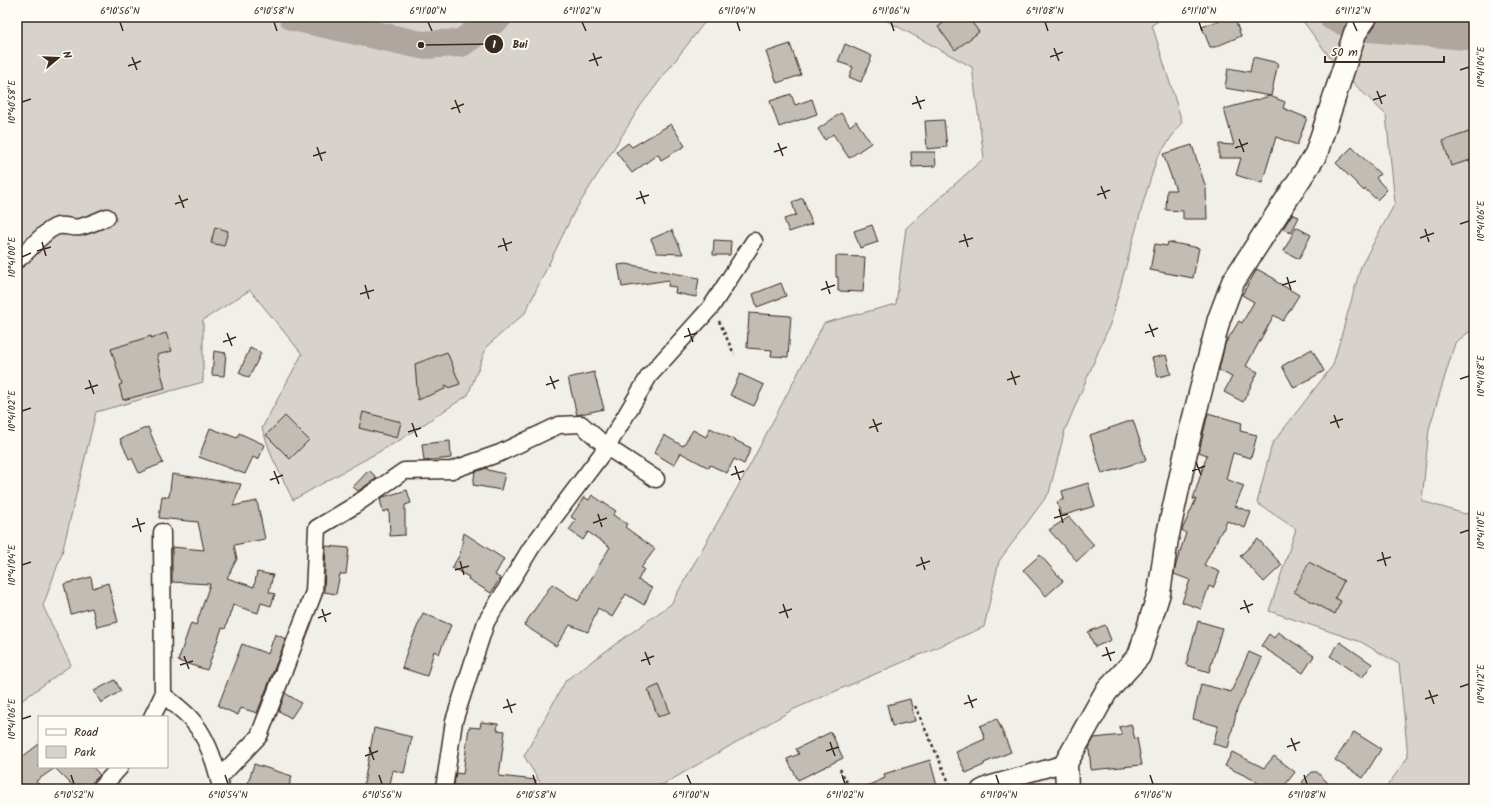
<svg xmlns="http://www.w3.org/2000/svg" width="1491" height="806" font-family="Kalam,sans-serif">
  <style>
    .green { fill: #d7d2cc; stroke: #897e75 }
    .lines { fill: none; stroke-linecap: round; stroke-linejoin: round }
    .river { stroke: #aea69f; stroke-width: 28 }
    .building { fill: #c1bcb4; stroke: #3b2a1e }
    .street-casing { stroke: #3b2a1e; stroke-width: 19 }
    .secondary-casing { stroke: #3b2a1e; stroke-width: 25 }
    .path { stroke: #3b2a1e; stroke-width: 2.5; stroke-dasharray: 3 3; stroke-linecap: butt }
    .street { stroke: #fdfcf7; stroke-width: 16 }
    .secondary { stroke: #fdfcf7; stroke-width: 22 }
    .ticks { fill: none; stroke: #3b2a1e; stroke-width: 1.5 }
    .leader { fill: none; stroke: #3b2a1e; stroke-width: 1.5 }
    .callout-dot { fill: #3b2a1e; stroke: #fdfcf7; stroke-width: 1.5 }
    .mark-label { font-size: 12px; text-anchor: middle; font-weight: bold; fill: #fff }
    .callout-label { font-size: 11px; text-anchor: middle; font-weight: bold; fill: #3b2a1e; stroke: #fdfcf7; stroke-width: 4; stroke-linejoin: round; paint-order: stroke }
    .neatline { fill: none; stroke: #3b2a1e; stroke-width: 1.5 }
    .ticks-label { font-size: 10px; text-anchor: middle; fill: #3b2a1e }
  </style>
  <rect width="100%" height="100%" fill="#f1efea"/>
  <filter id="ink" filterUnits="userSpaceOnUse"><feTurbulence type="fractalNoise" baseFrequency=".025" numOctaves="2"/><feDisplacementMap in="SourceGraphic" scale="8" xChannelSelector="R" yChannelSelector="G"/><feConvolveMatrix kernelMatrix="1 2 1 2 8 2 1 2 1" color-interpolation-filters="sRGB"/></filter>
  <g filter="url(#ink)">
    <g class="green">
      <polygon points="17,17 727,17 704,23 641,105 573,214 525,313 487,346 468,395 400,440 293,500 272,457 262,428 302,354 250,290 203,320 203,382 96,412 62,553 43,606 71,665 17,704"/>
      <polygon points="880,17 1164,17 1152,25 1182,122 1157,158 1144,200 1110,324 1065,430 1049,493 999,561 984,627 792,710 664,784 648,789 544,789 524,756 566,680 671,604 749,467 824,323 896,304 906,228 984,158 972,67"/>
      <polygon points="1300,17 1474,17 1474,328 1455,343 1429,429 1422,501 1465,514 1474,511 1474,789 1385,789 1408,757 1399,664 1361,642 1269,611 1296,529 1257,503 1272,444 1333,365 1361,266 1395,203 1386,115 1336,66"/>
    </g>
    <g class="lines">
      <g class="river">
        <polyline points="293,17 421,45 461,43 498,17"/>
        <polyline points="1333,17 1356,27 1467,36 1474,34"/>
      </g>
    </g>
    <g class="building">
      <polygon points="951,17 968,17 979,32 955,50 938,27"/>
      <polygon points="1228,17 1234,17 1241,36 1215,47 1210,47 1202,27"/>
      <polygon points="790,44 801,75 777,83 766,52"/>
      <polygon points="845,44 872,56 861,82 849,77 853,67 838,62"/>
      <polygon points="1253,57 1278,63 1271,96 1225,88 1228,68 1250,72"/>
      <polygon points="791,94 795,105 812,99 817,114 779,127 770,101"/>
      <polygon points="1270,96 1285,102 1283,108 1307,118 1297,145 1276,137 1262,183 1236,175 1241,158 1219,158 1219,144 1234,145 1224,109"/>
      <polygon points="841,113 850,126 856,121 871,143 849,158 833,134 825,140 818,129"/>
      <polygon points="944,120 947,147 927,149 925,121"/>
      <polygon points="671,124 685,146 661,160 658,154 632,173 616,152 628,143 632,147"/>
      <polygon points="1469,132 1474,148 1474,159 1451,166 1443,141"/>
      <polygon points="1192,145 1206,188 1207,219 1183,219 1183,211 1166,210 1167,190 1176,190 1163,154"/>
      <polygon points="1352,147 1380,174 1376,178 1387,190 1377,200 1365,189 1364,191 1336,163"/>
      <polygon points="911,152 935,152 936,166 912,167"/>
      <polygon points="803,198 812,224 789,232 784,219 796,215 792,202"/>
      <polygon points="1292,214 1299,217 1291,233 1283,229"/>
      <polygon points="872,225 878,242 860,248 854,231"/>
      <polygon points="215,227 228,231 224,246 211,243"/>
      <polygon points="1296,227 1311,235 1299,259 1284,251"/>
      <polygon points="672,230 683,254 657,253 651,239"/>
      <polygon points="714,240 731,241 730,255 713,255"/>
      <polygon points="1168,242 1199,248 1193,278 1150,270 1155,244 1167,246"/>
      <polygon points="836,256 865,257 863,292 838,291 838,277 836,277"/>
      <polygon points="626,264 699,278 696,297 675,293 676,287 668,286 669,280 622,287 618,265"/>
      <polygon points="1257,269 1275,279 1275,281 1299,295 1283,321 1274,315 1246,366 1258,372 1243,402 1224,392 1232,377 1219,370 1225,344 1239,321 1242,323 1254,302 1242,295"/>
      <polygon points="781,283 786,296 757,307 753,294"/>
      <polygon points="749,313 791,316 788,357 771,356 772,350 747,348"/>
      <polygon points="166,333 172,351 157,355 165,389 123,400 119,385 122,384 111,349 151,336 151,338"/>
      <polygon points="250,348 261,353 249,378 239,373"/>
      <polygon points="1312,349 1324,371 1294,388 1282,366"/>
      <polygon points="214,351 226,353 224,376 212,375"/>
      <polygon points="447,352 460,384 448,388 447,385 445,386 445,389 418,400 415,364"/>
      <polygon points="1166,355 1171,374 1158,377 1152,358"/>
      <polygon points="594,372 604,409 577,415 568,378"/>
      <polygon points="740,374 764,385 754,406 730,395"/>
      <polygon points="363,412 401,422 397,438 359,428"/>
      <polygon points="1208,413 1242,423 1240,431 1257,435 1251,458 1233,453 1226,479 1244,486 1235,506 1251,512 1245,528 1227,521 1223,530 1222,530 1204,565 1220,572 1213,588 1209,586 1201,609 1182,602 1190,580 1174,574 1176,564 1186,533 1182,530 1196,499 1193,499 1207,455 1199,452"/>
      <polygon points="285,416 309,440 290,459 266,435"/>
      <polygon points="1133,420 1146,460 1102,474 1090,435"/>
      <polygon points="148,427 163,463 139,473 132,458 129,459 120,439"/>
      <polygon points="210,428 237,438 239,433 265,445 258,460 253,457 245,474 199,457"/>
      <polygon points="710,428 751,448 744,464 734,459 727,473 710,465 709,468 681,453 674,465 654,453 664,435 683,446 693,430 706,437"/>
      <polygon points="450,441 451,458 424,461 422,444"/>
      <polygon points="487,468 488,470 505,474 501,490 473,485 475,472"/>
      <polygon points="369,470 377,478 358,491 353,487"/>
      <polygon points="172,474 241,484 233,506 257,501 265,539 234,545 237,559 227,578 254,587 257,572 273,575 269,592 275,594 271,606 261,603 258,613 233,605 225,629 222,628 207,670 178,661 191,623 196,625 210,584 172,582 172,547 204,550 198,522 159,518 162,496 169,497"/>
      <polygon points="1088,483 1095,506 1061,516 1057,502 1064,499 1062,491"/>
      <polygon points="407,490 411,503 405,505 405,535 390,536 389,510 383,512 380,499 383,497"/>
      <polygon points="592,495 616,511 613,515 627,524 625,527 655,549 641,568 644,569 638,580 652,588 644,605 626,594 612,617 598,608 588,632 570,625 556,646 524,625 552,584 578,601 610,547 588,532 583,540 569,530 576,520 571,517 584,497 589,500"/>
      <polygon points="1069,517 1094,545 1077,561 1049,530"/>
      <polygon points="464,533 504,559 495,575 500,578 491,593 468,579 469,577 452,568 460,554"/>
      <polygon points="1258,539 1282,565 1264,582 1240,556"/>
      <polygon points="326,546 349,548 346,574 340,574 336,594 324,592"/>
      <polygon points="1040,555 1063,581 1046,596 1023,570"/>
      <polygon points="1309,562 1344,581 1335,598 1341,601 1335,614 1294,592"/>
      <polygon points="91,577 93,588 108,583 118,622 97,627 92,608 71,614 64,584"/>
      <polygon points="423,613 451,625 439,654 434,651 427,676 402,668 407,651"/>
      <polygon points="1198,621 1222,628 1209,672 1186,665"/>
      <polygon points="1105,625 1111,640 1095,647 1088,632"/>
      <polygon points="1278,632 1314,656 1303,673 1261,646 1269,634 1274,638"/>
      <polygon points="275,634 286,639 257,713 241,708 238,715 218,706 242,644 268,654"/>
      <polygon points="1340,642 1372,664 1362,678 1330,656"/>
      <polygon points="1249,652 1262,658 1237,709 1228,748 1213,744 1218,726 1193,719 1201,684 1231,692"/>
      <polygon points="115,680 121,691 101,703 94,691"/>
      <polygon points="659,685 670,712 658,717 648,690"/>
      <polygon points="285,693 301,703 291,718 279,711"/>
      <polygon points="910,699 915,721 892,726 887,705"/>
      <polygon points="997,719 1011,752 984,763 984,765 966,773 956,752 985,739 980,726"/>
      <polygon points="481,722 498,724 497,730 505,731 499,776 536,780 535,789 468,789 468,787 454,785 456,773 463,774 469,727 480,728"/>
      <polygon points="1131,724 1135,739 1137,738 1142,765 1091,770 1089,748 1094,738 1122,735 1119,727"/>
      <polygon points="374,728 412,737 404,773 393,770 389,789 363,789"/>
      <polygon points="831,732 843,758 798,780 787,759 799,754 796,749"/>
      <polygon points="1354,732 1381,749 1363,778 1335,760"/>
      <polygon points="39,744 39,767 93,767 100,775 85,789 76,789 55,768 36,781 42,789 24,789 17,779 17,761"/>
      <polygon points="1232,752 1264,768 1274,756 1295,772 1282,789 1266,789 1254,780 1225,766"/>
      <polygon points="930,760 937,786 925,789 860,789 885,778 884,774"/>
      <polygon points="254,764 292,776 288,789 246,789"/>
      <polygon points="1312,772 1317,772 1334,789 1309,789 1302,782"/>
    </g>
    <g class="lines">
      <defs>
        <g id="street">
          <path d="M17 260C30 251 40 234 55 227 63 223 72 229 80 227 89 225 98 221 107 217"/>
          <path d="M163 695C172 702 183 710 191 719 208 738 216 764 221 789"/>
          <polyline points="152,717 163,695 162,532"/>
          <polyline points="219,778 259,736 314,592 317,528 352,507 404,471 452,470 500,453 559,425 581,424 607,447 656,479"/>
          <polyline points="100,789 120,767"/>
          <polyline points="444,789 454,721 486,622 531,548 607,447 649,376 711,307 754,241"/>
          <polyline points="980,789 988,785 1066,763"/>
        </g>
        <polyline id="secondary" points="1067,789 1066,763 1106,692 1139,656 1159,593 1167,539 1191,429 1219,319 1233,282 1316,154 1355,33 1366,17"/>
      </defs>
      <use href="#street" class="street-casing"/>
      <use href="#secondary" class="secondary-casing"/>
      <g class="path">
        <polyline points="719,321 734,354"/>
        <polyline points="915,706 952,789"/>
        <polyline points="840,769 850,789"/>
      </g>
      <use href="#street" class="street"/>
      <use href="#secondary" class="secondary"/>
    </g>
  </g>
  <path class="ticks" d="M120 22 123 31M274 22 277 31M428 22 432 31M582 22 586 31M737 22 740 31M891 22 894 31M1045 22 1048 31M1199 22 1202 31M1353 22 1357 31M1054 48 1059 61M593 53 598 66M132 57 137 70M1050 57 1063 52M589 61 602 57M128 66 141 61M1460 70 1469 67M1377 91 1382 104M916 96 921 109M455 100 460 113M1373 100 1386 95M22 102 31 99M912 104 925 100M451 109 464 104M1239 139 1244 152M778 143 783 156M317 147 322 161M1235 148 1248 143M774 152 787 147M313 156 326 152M1101 186 1106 199M640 191 645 204M179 195 184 208M1097 195 1110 190M636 199 649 195M175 204 188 199M1460 224 1469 221M1425 229 1429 242M964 234 968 247M503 238 507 251M1420 238 1434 233M42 242 46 256M959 242 973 238M498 247 512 242M37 251 51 247M22 257 31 253M1287 277 1291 290M826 281 830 294M365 285 369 299M1282 285 1296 281M821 290 835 285M360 294 374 290M1149 324 1154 337M688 328 693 342M227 333 232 346M1145 333 1158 328M684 337 697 333M223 342 236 337M1011 371 1016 385M550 376 555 389M1460 379 1469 376M89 380 94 394M1007 380 1020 376M546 385 559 380M85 389 98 385M22 411 31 408M1334 415 1339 428M873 419 878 432M412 423 417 437M1330 423 1343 419M869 428 882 423M408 432 421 428M1196 462 1201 475M735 466 740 480M274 471 279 484M1192 471 1205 466M731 475 744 471M270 480 283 475M1059 509 1063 523M598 514 602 527M137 518 141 532M1054 518 1068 514M593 523 607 518M132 527 145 523M1460 533 1469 530M1382 552 1386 566M921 557 925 570M460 561 464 575M1377 561 1391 557M22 565 31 562M916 566 930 561M455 570 469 566M1244 600 1249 613M783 604 788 618M322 609 326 622M1240 609 1253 604M779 613 792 609M318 618 331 613M1106 647 1111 661M645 652 650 665M184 656 189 669M1102 656 1115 652M641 661 654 656M180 665 193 661M1460 687 1469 684M1429 690 1434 704M968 695 973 708M507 699 512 713M1425 699 1438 695M964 704 977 699M503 708 516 704M22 719 31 716M1291 738 1296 751M830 742 835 756M369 747 374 760M1287 747 1300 742M826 751 839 747M365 756 378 751M71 775 74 784M225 775 228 784M379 775 382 784M533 775 536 784M687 775 691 784M842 775 845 784M996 775 999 784M1150 775 1153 784M1304 775 1307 784"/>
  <path class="leader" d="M421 45L494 44"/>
  <g class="callout-dot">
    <circle cx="421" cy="45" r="4"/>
    <circle cx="494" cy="44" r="10"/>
  </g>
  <g class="mark-label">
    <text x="494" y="48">1</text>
  </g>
  <g class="callout-label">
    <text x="520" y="48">Bui</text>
  </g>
  <rect width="1491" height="806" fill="none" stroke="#fdfcf7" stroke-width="44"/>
  <rect x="38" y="716" width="130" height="52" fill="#fdfcf7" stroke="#afa8a0"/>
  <rect x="46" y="729" width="20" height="6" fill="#fdfcf7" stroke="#afa8a0"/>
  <text x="74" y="736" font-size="12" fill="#3b2a1e">Road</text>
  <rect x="46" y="746" width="20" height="12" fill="#d7d2cc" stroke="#afa8a0"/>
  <text x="74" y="756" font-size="12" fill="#3b2a1e">Park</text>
  <g transform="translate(58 58) rotate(71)" stroke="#fdfcf7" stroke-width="3" paint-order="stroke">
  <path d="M0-3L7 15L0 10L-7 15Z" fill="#3b2a1e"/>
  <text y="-6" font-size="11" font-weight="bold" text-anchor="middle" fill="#3b2a1e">N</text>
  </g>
  <path d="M1325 56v6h119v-6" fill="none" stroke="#3b2a1e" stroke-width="2"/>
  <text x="1331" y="56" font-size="12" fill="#3b2a1e" stroke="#fdfcf7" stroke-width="3" paint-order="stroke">50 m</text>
  <rect x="22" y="22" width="1447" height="762" class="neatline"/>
  <g class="ticks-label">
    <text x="120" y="14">6°10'56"N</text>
    <text x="274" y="14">6°10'58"N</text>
    <text x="428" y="14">6°11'00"N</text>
    <text x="582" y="14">6°11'02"N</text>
    <text x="737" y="14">6°11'04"N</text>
    <text x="891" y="14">6°11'06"N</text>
    <text x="1045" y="14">6°11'08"N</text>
    <text x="1199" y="14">6°11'10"N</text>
    <text x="1353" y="14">6°11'12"N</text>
    <text transform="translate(1480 67) rotate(-90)" y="4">10°41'04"E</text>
    <text transform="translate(11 102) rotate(-90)" y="4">10°40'58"E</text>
    <text transform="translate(1480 221) rotate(-90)" y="4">10°41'06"E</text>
    <text transform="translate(11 257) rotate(-90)" y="4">10°41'00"E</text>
    <text transform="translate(1480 376) rotate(-90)" y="4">10°41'08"E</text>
    <text transform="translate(11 411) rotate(-90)" y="4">10°41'02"E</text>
    <text transform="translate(1480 530) rotate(-90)" y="4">10°41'10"E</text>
    <text transform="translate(11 565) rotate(-90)" y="4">10°41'04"E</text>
    <text transform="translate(1480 684) rotate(-90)" y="4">10°41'12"E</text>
    <text transform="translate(11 719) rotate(-90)" y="4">10°41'06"E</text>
    <text x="74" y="798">6°10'52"N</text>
    <text x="228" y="798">6°10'54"N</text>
    <text x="382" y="798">6°10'56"N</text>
    <text x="536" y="798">6°10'58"N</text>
    <text x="691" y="798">6°11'00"N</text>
    <text x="845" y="798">6°11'02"N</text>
    <text x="999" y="798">6°11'04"N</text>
    <text x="1153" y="798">6°11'06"N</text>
    <text x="1307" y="798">6°11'08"N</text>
  </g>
</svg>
